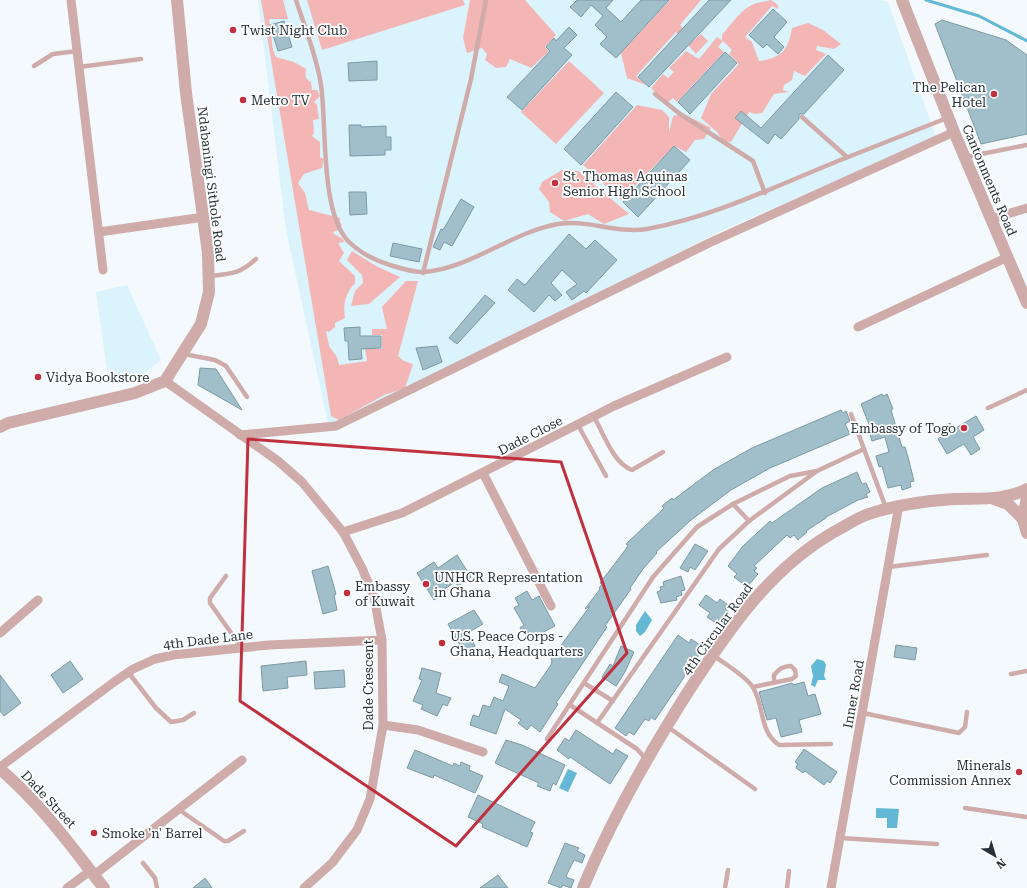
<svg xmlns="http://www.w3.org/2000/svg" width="1027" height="888" font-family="'Roboto Serif',serif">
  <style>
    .built { fill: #dbf3fd }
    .green { fill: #f4b6b4 }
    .water { fill: #62b8d5 }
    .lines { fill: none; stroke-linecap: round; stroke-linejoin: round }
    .stream { stroke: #62b8d5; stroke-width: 3 }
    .building { fill: #a0bfca; stroke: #7c9aa5 }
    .service { stroke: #cfabaa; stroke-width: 4.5 }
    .minor { stroke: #cfabaa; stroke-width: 9 }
    .tertiary { stroke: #cfabaa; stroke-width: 12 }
    .marked { fill: none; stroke: #c0303e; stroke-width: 3; stroke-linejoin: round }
    .poi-dot { fill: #c0303e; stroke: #fff; stroke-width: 1.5 }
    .labels { text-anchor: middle; stroke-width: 3.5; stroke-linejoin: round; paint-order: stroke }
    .poi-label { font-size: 13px; fill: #273338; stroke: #fff; text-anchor: start }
    .street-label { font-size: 13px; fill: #273338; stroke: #fff }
  </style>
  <rect width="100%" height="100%" fill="#f3f9fc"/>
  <g class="built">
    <polygon points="258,0 881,0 888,2 936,137 721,231 344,421 328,423 286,230"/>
    <polygon points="127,285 161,360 144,374 109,384 96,292"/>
  </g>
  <g class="green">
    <path d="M261 0H283L288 19H269L273 50 276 57 294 62 306 69C305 76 305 79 311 82L312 90H317L320 96 314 102 317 105 319 119 313 120 314 133 312 136 320 142V157L324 159 322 168 304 174 298 183 305 193 309 210 340 218V222L342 225 339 230 333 232 334 234 343 239 344 242 338 243 344 253 339 261 355 276V283C345 294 343 304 345 318L335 323V327L329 332 326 331 329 346 337 357 339 365 367 361 365 349H382V335H372V329H387L382 307 406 281H418L398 356 404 361 413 364 405 388 384 395 339 420 331 416Z"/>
    <polygon points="307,0 463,0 465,5 322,50"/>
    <polygon points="470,0 525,0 556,35 545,47 549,51 531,68 510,59 506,67 496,68 485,60 487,54 482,48 467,53 463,38"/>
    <polygon points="670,0 701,0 680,25 690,36 684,41 676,32 636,76 646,85 627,78 621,53"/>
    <path d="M771 0 778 5V9L772 6 745 37 752 42 759 61C782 58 788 50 792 28L808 23 823 30 841 44 834 49 817 46 816 50 826 54 805 76 794 71 792 80 784 85 783 90 789 92 774 94 762 113 755 114 749 112 731 142 723 141 717 132 701 118 711 94 739 64 729 54 732 50 722 40V35C729 27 740 11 750 6 756 2 765 2 771 0Z"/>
    <polygon points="701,34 708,41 696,54 688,45"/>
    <polygon points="717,37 723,41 718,47 724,52 677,102 673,98 667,103 651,88 663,74 668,78 674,72 669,68 686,51 699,59"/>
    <polygon points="569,61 604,93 556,144 521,112"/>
    <polygon points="637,105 662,110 669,117 669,133 673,116 684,114 711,128 704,139 695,140 686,152 674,146 621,200 583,165"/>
    <polygon points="562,170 578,171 629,214 604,224 588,214 564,221 550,212 549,202 539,189 542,182"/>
    <polygon points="352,251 376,266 400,277 369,304 351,306 355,291 363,283 362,275 347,260"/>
  </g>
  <g class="water">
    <polygon points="645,611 652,620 645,632 640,636 636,631 636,625"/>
    <polygon points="817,659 824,661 826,665 824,676 826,680 818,680 815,687 811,685 813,676 811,666"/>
    <polygon points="568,769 577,773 568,792 559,788"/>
    <polygon points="876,808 899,809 897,828 887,828 887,818 876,818"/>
  </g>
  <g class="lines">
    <polyline class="stream" points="926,0 979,16 1027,41"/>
  </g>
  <g class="building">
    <polygon points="577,0 613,0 606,8 621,22 641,0 669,0 616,58 600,44 607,37 595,25 603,16 591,5 581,17 570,7"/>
    <polygon points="709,0 731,0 649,87 638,77"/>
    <polygon points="773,9 787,22 774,37 784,47 778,54 767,44 763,48 749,35"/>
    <polygon points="942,20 1006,40 1027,55 1027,134 981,144 935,24"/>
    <polygon points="284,21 292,47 278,51 270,25"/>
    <polygon points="569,27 577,35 564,48 572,55 522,110 507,97 550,51 546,47 554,38 556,41"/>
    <polygon points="725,52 737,63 690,114 678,102"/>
    <polygon points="828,55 844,70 804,114 799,114 799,119 781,139 775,134 768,144 735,118 741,111 761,128"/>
    <polygon points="377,61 377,80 349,81 348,63"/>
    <polygon points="616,92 633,107 581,165 564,149"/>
    <polygon points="349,125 361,125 361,127 386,126 386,137 391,137 391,150 385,150 385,155 350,156"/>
    <polygon points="674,146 690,160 638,217 623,202"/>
    <polygon points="349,192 366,192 367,214 350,215"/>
    <polygon points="461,199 474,207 452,246 444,242 440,250 433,247 441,229 443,230"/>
    <polygon points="569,234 586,249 595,240 617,260 586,293 584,291 572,300 566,292 577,284 562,270 551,283 562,295 555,301 549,295 534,312 508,290 517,279 525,285"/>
    <polygon points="393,243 422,249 419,262 390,256"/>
    <polygon points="485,295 495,303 457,344 449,338"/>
    <polygon points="360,327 360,336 381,336 381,348 361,349 362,359 349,360 348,341 345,341 344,328"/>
    <polygon points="437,346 442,362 423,370 416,348"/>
    <polygon points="200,368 216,369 242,410 198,385"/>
    <polygon points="882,394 883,396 887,394 893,409 891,410 902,447 905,447 908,457 914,481 910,482 911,487 902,490 901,485 888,488 882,466 879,467 876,456 889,452 885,437 872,441 868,428 870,427 861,404"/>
    <polygon points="841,410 843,413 846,411 850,421 845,424 850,434 770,468 731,490 691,520 656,552 657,553 643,569 630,588 631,589 605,626 607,627 556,703 558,704 540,732 531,725 527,730 518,723 521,720 505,709 496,734 470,725 473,715 479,717 483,705 490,707 494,697 503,701 509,686 499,682 502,674 535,688 551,665 552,661 551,659 590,606 585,609 600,589 599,588 602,584 600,583 626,549 628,545 626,544 661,511 664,508 662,506 672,498 673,500 713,470 752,448"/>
    <polygon points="976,416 984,430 973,437 980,449 971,455 964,444 947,454 938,439 944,435 940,429 950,423 954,429"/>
    <polygon points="857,472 862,484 866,483 870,492 866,494 868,497 858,500 826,517 826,518 806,531 807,532 798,540 794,535 790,538 787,535 754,566 757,568 754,571 758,574 747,587 734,577 737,574 728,566 743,546 770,521 772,523 822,488"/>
    <polygon points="695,544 708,551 695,570 690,567 688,572 680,568"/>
    <polygon points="457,555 471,577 458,586 455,582 440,592 442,595 434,600 417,573 434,562 438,568"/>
    <polygon points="328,566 336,594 334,595 337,610 323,614 312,571"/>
    <polygon points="681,576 685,590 681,591 682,595 676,597 677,600 661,603 657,592 661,590 660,587 664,586 663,582"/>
    <polygon points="527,591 532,600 539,596 555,626 527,641 520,628 524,625 514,608 519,605 515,598"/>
    <polygon points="706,595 717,603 720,599 728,605 725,609 729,612 719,625 707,617 710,613 699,605"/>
    <polygon points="474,610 483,624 469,632 475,646 464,652 448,624"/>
    <polygon points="678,635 689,643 691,639 700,645 697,649 701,652 655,720 651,717 649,721 645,719 634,735 629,732 626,736 615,728"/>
    <polygon points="896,645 917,648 915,660 894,657"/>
    <polygon points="621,646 634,652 625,672 616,686 602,677 610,664 613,666"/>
    <polygon points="70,661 83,679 63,693 51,675"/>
    <polygon points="306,661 307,675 287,677 288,688 263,691 261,666"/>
    <polygon points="422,668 441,673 436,693 451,698 447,706 443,704 437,716 421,709 423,705 413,701 422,680 419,679"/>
    <polygon points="344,670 345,687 315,689 314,672"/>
    <polygon points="0,675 21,703 4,716 0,711"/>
    <polygon points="804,682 808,696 815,694 821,714 799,720 802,732 781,737 776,718 767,720 759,692 789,684 792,683 793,685"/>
    <polygon points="576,730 613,754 616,749 628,756 610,784 570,757 569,759 557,750 565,738 569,741"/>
    <polygon points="506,740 522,745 565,765 556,785 553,783 550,791 537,786 539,783 495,763"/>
    <polygon points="804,749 837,772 830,783 827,781 824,785 805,771 803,773 796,768 798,764 795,762"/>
    <polygon points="415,750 453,766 454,763 460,766 461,762 470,766 469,770 483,776 475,793 434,775 433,778 407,768"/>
    <polygon points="478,795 535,822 530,832 533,833 527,847 482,827 483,824 468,817"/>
    <polygon points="565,843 579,848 577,851 585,855 582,863 574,860 567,874 566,877 574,880 571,888 563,885 561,888 548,883"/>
    <polygon points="498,875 508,888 480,888"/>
    <polygon points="205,878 212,888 193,888"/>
  </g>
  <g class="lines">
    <g class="service">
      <path d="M296 0C305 28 317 57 321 85 327 126 320 211 348 241 360 253 374 260 390 265 400 268 414 273 425 272 471 268 512 232 558 224 587 219 617 234 647 229 716 216 778 185 843 159 878 145 912 132 947 118"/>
      <polyline points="34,66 53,54 77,51"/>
      <polyline points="79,67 141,59"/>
      <polyline points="655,94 680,114 753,161 765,193"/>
      <polyline points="802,117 847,157"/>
      <polyline points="966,157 1027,145"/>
      <polyline points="423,273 471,79 486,0"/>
      <path d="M210 276C231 274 240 274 256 259"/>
      <polyline points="184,354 215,360 226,366 247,397"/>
      <polyline points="988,408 1027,390"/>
      <polyline points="851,414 886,508"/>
      <path d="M594 417C604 434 613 463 632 470L663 452"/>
      <polyline points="578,425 606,476"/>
      <polyline points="733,504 749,521"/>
      <polyline points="888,567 987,555"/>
      <polyline points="226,576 210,598 210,603 241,647"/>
      <path d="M713 655C726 665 743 674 752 686 765 704 758 731 779 745L831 744"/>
      <polyline points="128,672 156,708 171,722 183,720 194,713"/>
      <polyline points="1011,674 1027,671"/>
      <polyline points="584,683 613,701"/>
      <path d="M753 687 792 679 796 676 795 670 791 666C783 666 779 669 774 675V682"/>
      <polyline points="570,705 637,749 646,759"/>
      <polyline points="863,713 959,733 965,727 967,712"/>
      <polyline points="597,723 719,549 749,521 817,471 864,449"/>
      <polyline points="668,727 755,789"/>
      <polyline points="547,739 653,577 697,527 733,504 790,476 817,471"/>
      <polyline points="965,808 1027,817"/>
      <polyline points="178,809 224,841 228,841 244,831"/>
      <polyline points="840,838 937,844"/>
      <polyline points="143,863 155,878 157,888"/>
      <polyline points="725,888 728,870"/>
      <polyline points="787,888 789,871"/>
    </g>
    <g class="minor">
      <polyline points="71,0 103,270"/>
      <polyline points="991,219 1027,208"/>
      <polyline points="99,232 204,217"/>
      <polyline points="858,327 1008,257"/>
      <polyline points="165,381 278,461 302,482 343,532 362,568 374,597 382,640 383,725 370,799 357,830 332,863 304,888"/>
      <polyline points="240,435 336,426 709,243 954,132"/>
      <polyline points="483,473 551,606"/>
      <polyline points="343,532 402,513 418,505 614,406 727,357"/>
      <polyline points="0,633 38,600"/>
      <polyline points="383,725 418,730 483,752"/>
      <polyline points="0,767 114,682 133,669 155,659 173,655 269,645 382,640"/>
      <polyline points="94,875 242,760"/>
      <polyline points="67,888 90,871"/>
      <polyline points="831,888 899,505"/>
    </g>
    <g class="tertiary">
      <polyline points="902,0 954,132 1027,303"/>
      <polyline points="0,427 8,423 135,393 165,381 201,324 209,292 208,253 186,93 177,0"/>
      <polyline points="1027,497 1023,519 1027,533"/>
      <polyline points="994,499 1008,504 1023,519"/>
      <path d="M0 769C42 805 70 845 104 888"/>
      <path d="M583 888C611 820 647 757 686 695 728 630 772 564 843 527 850 523 858 518 866 515 894 505 924 501 954 499 978 498 1005 501 1027 489"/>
    </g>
  </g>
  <path class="marked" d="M248 439 561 462 627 653 456 846 240 701Z"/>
  <g class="poi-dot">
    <circle cx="233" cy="30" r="4"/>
    <circle cx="994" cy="94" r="4"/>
    <circle cx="243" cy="100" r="4"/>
    <circle cx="555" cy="183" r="4"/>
    <circle cx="38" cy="377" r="4"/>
    <circle cx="964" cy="428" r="4"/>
    <circle cx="426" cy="584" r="4"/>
    <circle cx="347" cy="593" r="4"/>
    <circle cx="442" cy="643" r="4"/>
    <circle cx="1019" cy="772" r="4"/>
    <circle cx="94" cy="833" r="4"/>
  </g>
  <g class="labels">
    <g class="poi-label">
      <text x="241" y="35">Twist Night Club</text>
      <text x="986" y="92" text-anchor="end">The Pelican<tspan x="986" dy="15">Hotel</tspan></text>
      <text x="251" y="105">Metro TV</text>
      <text x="563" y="181">St. Thomas Aquinas<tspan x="563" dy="15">Senior High School</tspan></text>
      <text x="46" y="382">Vidya Bookstore</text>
      <text x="956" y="433" text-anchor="end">Embassy of Togo</text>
      <text x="434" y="582">UNHCR Representation<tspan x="434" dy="15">in Ghana</tspan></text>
      <text x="355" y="591">Embassy<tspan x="355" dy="15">of Kuwait</tspan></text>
      <text x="450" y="641">U.S. Peace Corps -<tspan x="450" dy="15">Ghana, Headquarters</tspan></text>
      <text x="1011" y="770" text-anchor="end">Minerals<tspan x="1011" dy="15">Commission Annex</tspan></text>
      <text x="102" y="838">Smoke 'n' Barrel</text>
    </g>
    <g class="street-label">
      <text transform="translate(990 180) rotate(67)" y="5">Cantonments Road</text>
      <text transform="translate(212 184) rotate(83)" y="5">Ndabaningi Sithole Road</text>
      <text transform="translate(530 435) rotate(-27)" y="5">Dade Close</text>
      <text transform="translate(717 629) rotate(-54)" y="5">4th Circular Road</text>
      <text transform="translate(208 639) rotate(-7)" y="5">4th Dade Lane</text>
      <text transform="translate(368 685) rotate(-90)" y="5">Dade Crescent</text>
      <text transform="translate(853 694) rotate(-80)" y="5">Inner Road</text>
      <text transform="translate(49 799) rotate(47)" y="5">Dade Street</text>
    </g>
  </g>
  <g transform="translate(995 856) rotate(142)" stroke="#ffffff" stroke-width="3" paint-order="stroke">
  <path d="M0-3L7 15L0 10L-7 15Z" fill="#273338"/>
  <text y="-6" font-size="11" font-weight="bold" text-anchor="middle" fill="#273338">N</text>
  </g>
</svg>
